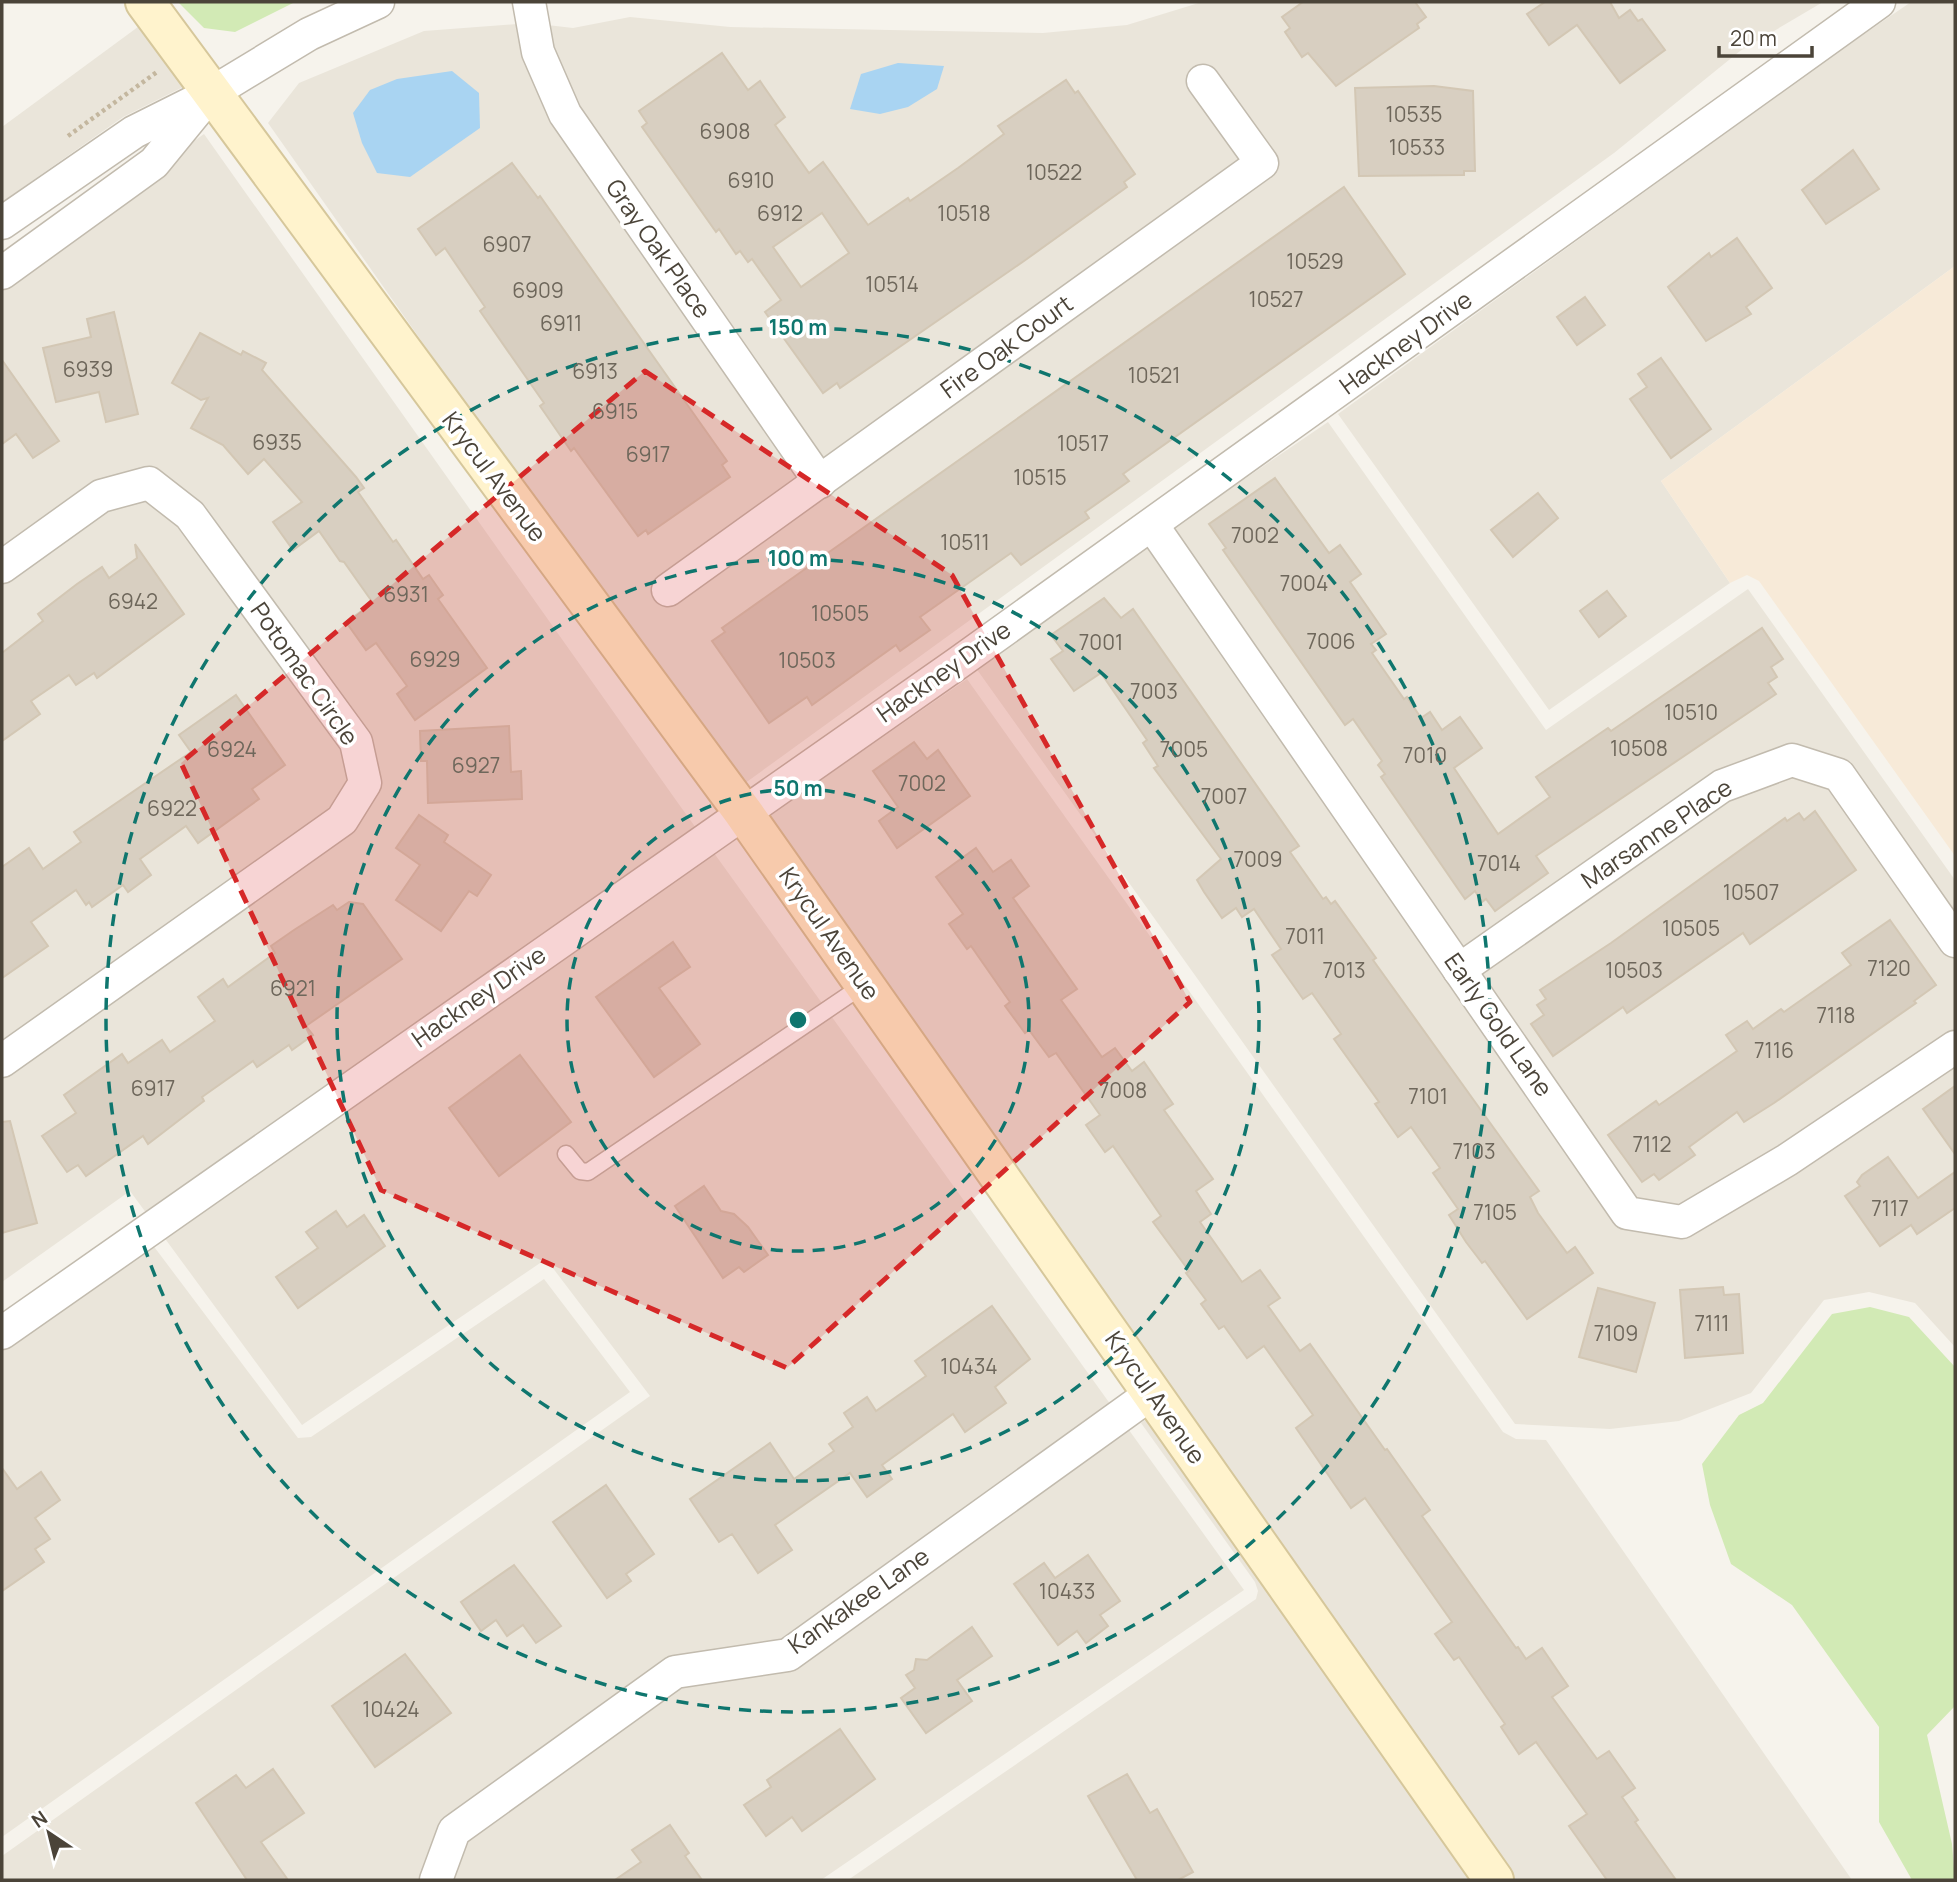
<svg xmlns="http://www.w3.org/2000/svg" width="1957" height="1882" font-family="Manrope,sans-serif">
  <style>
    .residential { fill: #eae5da }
    .commercial { fill: #f7ead8 }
    .green { fill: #d2eab5 }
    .water { fill: #a9d4f2 }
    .building { fill: #d8cfc1; stroke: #d3c7b4; stroke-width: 2; fill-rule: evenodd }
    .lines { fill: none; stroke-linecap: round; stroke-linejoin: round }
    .lane-casing { stroke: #c2bbae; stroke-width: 19 }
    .street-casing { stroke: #c2bbae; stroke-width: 35 }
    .secondary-casing { stroke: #d6c79b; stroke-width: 42 }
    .path { stroke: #c4b79f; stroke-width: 4.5; stroke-dasharray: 3.5 3.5; stroke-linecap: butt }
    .lane { stroke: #fff; stroke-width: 16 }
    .street { stroke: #fff; stroke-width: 32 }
    .secondary { stroke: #fff3cd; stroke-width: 38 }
    .marked { fill: #d62828; fill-opacity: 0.2; stroke: #d62828; stroke-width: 5; stroke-dasharray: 14 9; stroke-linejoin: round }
    .ring { fill: none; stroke: #0f766e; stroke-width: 3.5; stroke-dasharray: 12 9 }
    .labels { text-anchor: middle; stroke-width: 7; stroke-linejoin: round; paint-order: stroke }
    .number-label { font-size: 21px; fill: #6e675b }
    .street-label { font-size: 24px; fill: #4b4439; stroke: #fff }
    .centre { fill: #0f766e; stroke: #fff; stroke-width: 3.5 }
    .ring-label { font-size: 21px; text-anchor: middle; font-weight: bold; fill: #0f766e; stroke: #fff; stroke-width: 7; stroke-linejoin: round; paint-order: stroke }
  </style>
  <rect width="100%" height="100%" fill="#f6f3ec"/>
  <g class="residential">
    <polygon points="1202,2 1823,2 1740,51 1614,153 737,789 268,123 299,83 424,31 530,23 573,28 630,17 730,27 1043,33 1127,25"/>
    <polygon points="1911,2 1955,4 1955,266 1661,481 1730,583 1549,710 1338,414 1832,56"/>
    <polygon points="142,24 185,86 123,117 2,202 2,127"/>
    <polygon points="204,134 678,803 1244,1590 821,1880 2,1880 2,1856 650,1396 546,1259 302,1425 130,1191 2,1282 2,276"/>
    <polygon points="1328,422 1546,730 1748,589 1955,880 1955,1347 1915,1303 1869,1292 1824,1300 1751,1393 1679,1421 1610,1429 1515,1424 973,664"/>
    <polygon points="967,679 1503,1432 1516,1439 1546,1440 1852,1880 1514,1880 767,817"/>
    <polygon points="146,1236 298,1438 311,1437 544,1279 630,1392 2,1837 2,1341"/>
    <polygon points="1149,1417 1475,1880 848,1880 1256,1599 1258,1591 1255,1582 1141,1423"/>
  </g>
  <polygon class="commercial" points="1955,266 1955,856 1759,581 1747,575 1730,583 1661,481"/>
  <g class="green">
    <polygon points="178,2 295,2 235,32 204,28"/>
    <polygon points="1870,1307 1909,1317 1955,1367 1955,1706 1927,1735 1952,1844 1955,1880 1912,1880 1879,1822 1879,1727 1792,1605 1731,1564 1710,1505 1702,1464 1739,1415 1763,1403 1832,1314"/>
  </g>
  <g class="water">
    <polygon points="898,63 944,66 937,89 908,107 880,114 850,109 861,74"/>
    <polygon points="452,71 479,93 480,128 410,177 377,173 362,143 353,113 370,90 397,79"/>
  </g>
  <g class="building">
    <polygon points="1303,2 1415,2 1426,17 1417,24 1419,28 1336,86 1308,53 1302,57 1285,32 1290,28 1282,17"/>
    <polygon points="1545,2 1610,2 1619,18 1630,10 1638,21 1642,19 1665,50 1620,83 1577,25 1549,45 1527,14"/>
    <path d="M722 53 748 90 760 81 785 117 775 125 809 173 823 162 868 225 908 198 910 201 958 168 1004 134 998 126 1066 80 1075 93 1078 91 1135 174 1124 182 1127 187 1024 261 840 388 837 383 823 393 765 312 781 300 752 259 748 262 740 251 736 254 719 229 716 232 642 127 647 123 639 111ZM822 213 849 253 801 287 773 247Z"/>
    <polygon points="1434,86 1473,91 1475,171 1464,171 1464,175 1359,176 1355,88"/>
    <polygon points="1853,150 1879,189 1826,224 1802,190"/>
    <polygon points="512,163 538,198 540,196 727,461 722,465 730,477 648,534 646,530 638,536 574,448 571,451 540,406 544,403 480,311 485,307 445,248 436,255 418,229"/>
    <polygon points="1344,187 1405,274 1123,474 1129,481 1085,512 1089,518 1021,565 1011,553 920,617 930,630 900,651 896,645 812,705 807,697 769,723 712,641 725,632 722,628"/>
    <polygon points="1737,238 1772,288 1746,307 1751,314 1706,341 1668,287 1709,253 1711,257"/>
    <polygon points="1585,297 1605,325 1577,345 1557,317"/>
    <polygon points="114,312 138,414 106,422 99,392 56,402 43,348 91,337 87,319"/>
    <polygon points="200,333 241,355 243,351 266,363 262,370 356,477 364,488 358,492 393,542 396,540 423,579 429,575 443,595 438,599 487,668 415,720 397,694 407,686 376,643 366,650 346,622 373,603 344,562 340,561 319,531 293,550 273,522 302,502 264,459 248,474 223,445 191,428 208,398 201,400 172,383"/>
    <polygon points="1661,358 1711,429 1671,458 1630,399 1647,387 1638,374"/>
    <polygon points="2,360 59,441 33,458 16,434 2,444"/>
    <polygon points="1275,478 1329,553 1340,545 1361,574 1350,582 1386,634 1371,644 1376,650 1372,653 1404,699 1407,697 1421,718 1430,712 1442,730 1460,717 1482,748 1454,768 1498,834 1550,797 1536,777 1608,728 1611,731 1762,628 1783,659 1771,667 1777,677 1768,683 1776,694 1536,856 1548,873 1495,911 1486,899 1482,902 1475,891 1465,899 1381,777 1385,774 1378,765 1382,761 1353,719 1345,725 1223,550 1226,548 1209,524"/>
    <polygon points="1538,493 1558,518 1513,557 1491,530"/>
    <polygon points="135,544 184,614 97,678 94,673 76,685 69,675 31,701 40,714 2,741 2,653 43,621 38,614 77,584 102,567 109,578 137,558"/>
    <polygon points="1607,591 1626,616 1599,637 1580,611"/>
    <polygon points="1104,598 1121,618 1133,609 1299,846 1290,852 1323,899 1326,897 1331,904 1335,901 1376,958 1373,960 1539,1191 1530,1197 1538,1213 1567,1253 1575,1247 1593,1273 1527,1319 1485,1261 1482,1263 1466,1242 1449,1215 1458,1209 1433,1173 1440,1168 1411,1127 1398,1137 1375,1104 1379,1102 1334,1039 1341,1034 1312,993 1303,999 1272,955 1281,949 1254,909 1242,917 1236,908 1222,918 1204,892 1197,880 1221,859 1154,768 1158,766 1143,743 1147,740 1101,673 1074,691 1051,659 1063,651 1051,635"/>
    <polygon points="236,695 285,765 252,789 259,799 198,843 186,826 140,859 151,875 128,892 123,885 92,907 89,902 86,905 76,890 31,922 48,946 2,978 2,867 29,848 43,869 81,842 74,832 191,752 179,735"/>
    <polygon points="509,726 511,772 521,771 522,799 428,803 427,761 421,761 420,731"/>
    <polygon points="914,742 927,759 938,750 970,796 897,848 879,821 898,807 873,771"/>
    <polygon points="1815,811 1856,870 1750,944 1743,933 1627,1013 1623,1007 1553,1056 1531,1024 1544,1015 1537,1005 1546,999 1540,990 1611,943 1785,818 1787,821 1799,813 1804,820"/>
    <polygon points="419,815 448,835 444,842 491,875 477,896 469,891 441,931 396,900 420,865 396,848"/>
    <polygon points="976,848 993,872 1011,860 1029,886 1013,898 1077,989 1061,1000 1102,1057 1115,1048 1132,1071 1144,1062 1173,1104 1164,1110 1213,1179 1196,1191 1211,1214 1200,1222 1242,1282 1260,1270 1280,1298 1268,1306 1300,1351 1310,1344 1385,1450 1387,1449 1430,1510 1422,1516 1516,1648 1518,1647 1526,1659 1542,1648 1568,1686 1552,1697 1597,1759 1609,1751 1635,1788 1622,1797 1638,1820 1635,1822 1676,1880 1607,1880 1569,1826 1587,1814 1536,1742 1519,1754 1501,1727 1505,1724 1459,1657 1454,1660 1435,1634 1452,1622 1365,1498 1351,1508 1296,1428 1313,1415 1264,1346 1247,1358 1224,1326 1219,1329 1201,1304 1206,1300 1186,1273 1189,1271 1153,1222 1161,1216 1113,1146 1105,1152 1086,1125 1100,1115 1056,1053 1049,1057 1029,1030 1025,1033 1005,1006 1010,1002 971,946 967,949 949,924 963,914 936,877"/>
    <polygon points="349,902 363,904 402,959 306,1026 313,1035 292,1050 289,1045 257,1067 253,1061 202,1097 204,1101 148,1144 143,1136 86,1176 78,1165 67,1172 42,1136 76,1113 64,1095 122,1054 128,1063 162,1040 170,1052 215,1021 198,997 223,979 228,987 275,953 271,946 294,930 333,905 337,910"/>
    <polygon points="1890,920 1936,985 1914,1001 1916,1003 1774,1103 1744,1122 1737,1112 1689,1147 1695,1155 1659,1180 1654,1174 1642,1182 1608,1135 1656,1101 1659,1105 1737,1051 1726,1035 1747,1021 1753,1029 1781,1009 1784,1012 1851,965 1842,953"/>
    <polygon points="673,942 690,967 659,988 700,1044 654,1077 596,997"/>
    <polygon points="520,1055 571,1122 499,1176 449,1108"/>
    <polygon points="1955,1086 1955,1154 1923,1109"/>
    <polygon points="10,1121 37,1223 2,1233 2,1122"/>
    <polygon points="1888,1157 1918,1198 1955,1172 1955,1208 1917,1234 1911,1225 1880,1246 1845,1196 1860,1186 1857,1182 1862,1175"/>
    <polygon points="704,1186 721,1211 734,1214 748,1227 768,1255 744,1272 739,1267 723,1278 675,1206"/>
    <polygon points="336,1211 347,1227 364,1215 385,1246 298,1308 276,1277 318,1248 306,1232"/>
    <polygon points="1723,1287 1724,1295 1739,1294 1743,1353 1685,1358 1680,1290"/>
    <polygon points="1598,1288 1655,1303 1636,1372 1579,1357"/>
    <polygon points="992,1306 1030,1359 995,1387 1006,1403 965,1432 953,1414 882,1465 892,1479 867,1497 850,1473 775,1525 792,1550 758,1573 732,1534 719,1542 690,1499 770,1443 794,1479 834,1451 829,1444 853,1427 844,1413 867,1397 876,1411 926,1376 915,1361"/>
    <polygon points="2,1468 17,1489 41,1472 60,1500 35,1518 50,1539 35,1549 44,1562 2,1591"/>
    <polygon points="606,1485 654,1554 626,1574 631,1581 607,1598 553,1522"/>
    <polygon points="1088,1555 1120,1601 1100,1615 1108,1626 1086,1643 1077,1631 1058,1645 1014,1584 1044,1563 1055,1578"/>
    <polygon points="514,1565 561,1626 536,1643 523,1625 507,1636 496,1620 481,1631 461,1602"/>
    <polygon points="972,1627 992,1656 957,1680 972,1701 926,1733 901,1698 915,1688 906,1675 914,1670 916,1659 927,1660"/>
    <polygon points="405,1654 451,1713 375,1767 332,1706"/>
    <polygon points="840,1729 875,1779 802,1831 792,1817 766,1836 744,1805 771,1787 767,1780"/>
    <polygon points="273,1769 304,1813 261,1842 288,1880 247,1880 196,1803 236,1775 246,1788"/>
    <polygon points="1127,1774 1150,1813 1157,1809 1193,1872 1178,1880 1137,1880 1088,1796"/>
    <polygon points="670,1825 689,1853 685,1856 702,1880 615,1880 641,1862 632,1850"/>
  </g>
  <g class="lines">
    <defs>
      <polyline id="lane" points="566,1154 580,1171 588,1172 865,984"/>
      <g id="street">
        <polyline points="529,2 538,52 565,114 820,482"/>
        <polyline points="2,223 134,132 210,94 309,34 378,2"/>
        <polyline points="2,273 154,163 203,103"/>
        <polyline points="1152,525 1627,1213 1682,1222 1787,1160 1955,1047"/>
        <polyline points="2,567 101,496 149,483 190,515 356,742 365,783 342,820 2,1061"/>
        <polyline points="668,590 1262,163 1203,81"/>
        <polyline points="1459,970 1722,786 1792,760 1839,775 1955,941"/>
        <polyline points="2,1333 958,663 1879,2"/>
        <polyline points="436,1880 454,1831 675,1672 788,1655 1152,1393"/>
      </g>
      <polyline id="secondary" points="145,2 743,812 1494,1880"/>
    </defs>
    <use href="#lane" class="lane-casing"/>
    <use href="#street" class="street-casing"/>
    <use href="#secondary" class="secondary-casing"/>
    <polyline class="path" points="68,136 157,72"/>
    <use href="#lane" class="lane"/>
    <use href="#street" class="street"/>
    <use href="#secondary" class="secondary"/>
  </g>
  <path class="marked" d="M645 371 952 575 1190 1002 787 1368 381 1190 181 763Z"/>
  <g class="ring">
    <circle cx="798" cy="1020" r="231"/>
    <circle cx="798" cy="1020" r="461"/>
    <circle cx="798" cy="1020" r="692"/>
  </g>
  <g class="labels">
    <g class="number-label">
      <text x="1414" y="122">10535</text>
      <text x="725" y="139">6908</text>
      <text x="1417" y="155">10533</text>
      <text x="1054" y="180">10522</text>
      <text x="751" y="188">6910</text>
      <text x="780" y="221">6912</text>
      <text x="964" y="221">10518</text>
      <text x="507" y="252">6907</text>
      <text x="1315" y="269">10529</text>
      <text x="892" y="292">10514</text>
      <text x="538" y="298">6909</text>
      <text x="1276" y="307">10527</text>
      <text x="561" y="331">6911</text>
      <text x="88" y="377">6939</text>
      <text x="595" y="379">6913</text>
      <text x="1154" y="383">10521</text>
      <text x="615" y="419">6915</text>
      <text x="277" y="450">6935</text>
      <text x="1083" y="451">10517</text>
      <text x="648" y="462">6917</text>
      <text x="1040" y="485">10515</text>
      <text x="1255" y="543">7002</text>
      <text x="965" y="550">10511</text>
      <text x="1304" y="591">7004</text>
      <text x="406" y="602">6931</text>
      <text x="133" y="609">6942</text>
      <text x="840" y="621">10505</text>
      <text x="1331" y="649">7006</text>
      <text x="1101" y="650">7001</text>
      <text x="435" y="667">6929</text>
      <text x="807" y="668">10503</text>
      <text x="1154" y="699">7003</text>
      <text x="1691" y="720">10510</text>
      <text x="1639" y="756">10508</text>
      <text x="232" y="757">6924</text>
      <text x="1184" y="757">7005</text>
      <text x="1425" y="763">7010</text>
      <text x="476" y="773">6927</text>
      <text x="922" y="791">7002</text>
      <text x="1224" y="804">7007</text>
      <text x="172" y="816">6922</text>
      <text x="1258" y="867">7009</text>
      <text x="1499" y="871">7014</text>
      <text x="1751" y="900">10507</text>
      <text x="1691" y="936">10505</text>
      <text x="1305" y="944">7011</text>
      <text x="1889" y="976">7120</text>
      <text x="1344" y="978">7013</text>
      <text x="1634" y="978">10503</text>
      <text x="293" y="996">6921</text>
      <text x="1836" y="1023">7118</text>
      <text x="1774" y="1058">7116</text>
      <text x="153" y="1096">6917</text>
      <text x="1123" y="1098">7008</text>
      <text x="1428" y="1104">7101</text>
      <text x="1652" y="1152">7112</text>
      <text x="1474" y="1159">7103</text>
      <text x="1890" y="1216">7117</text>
      <text x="1495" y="1220">7105</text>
      <text x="1712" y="1331">7111</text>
      <text x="1616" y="1341">7109</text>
      <text x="969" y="1374">10434</text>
      <text x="1067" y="1599">10433</text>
      <text x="391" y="1717">10424</text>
    </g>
    <g class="street-label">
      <text transform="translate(658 249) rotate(55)" y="8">Gray Oak Place</text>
      <text transform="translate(1406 343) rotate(-36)" y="8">Hackney Drive</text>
      <text transform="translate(1007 347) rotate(-36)" y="8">Fire Oak Court</text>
      <text transform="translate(494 477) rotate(53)" y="8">Krycul Avenue</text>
      <text transform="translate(944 672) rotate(-35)" y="8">Hackney Drive</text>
      <text transform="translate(304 674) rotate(55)" y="8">Potomac Circle</text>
      <text transform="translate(1657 834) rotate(-34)" y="8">Marsanne Place</text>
      <text transform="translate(829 934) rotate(55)" y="8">Krycul Avenue</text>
      <text transform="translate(479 997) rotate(-35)" y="8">Hackney Drive</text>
      <text transform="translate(1498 1025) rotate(55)" y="8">Early Gold Lane</text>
      <text transform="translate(1155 1398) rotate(55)" y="8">Krycul Avenue</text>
      <text transform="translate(859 1601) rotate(-35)" y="8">Kankakee Lane</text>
    </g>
  </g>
  <circle cx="798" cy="1020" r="10" class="centre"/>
  <g class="ring-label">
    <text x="798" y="335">150 m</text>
    <text x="798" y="566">100 m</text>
    <text x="798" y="796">50 m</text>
  </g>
  <rect width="1957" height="1882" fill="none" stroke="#4b4439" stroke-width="7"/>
  <g transform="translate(49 1833) rotate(325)" stroke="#ffffff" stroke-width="5" paint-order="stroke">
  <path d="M0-5L12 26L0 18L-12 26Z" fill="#4b4439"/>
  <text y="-10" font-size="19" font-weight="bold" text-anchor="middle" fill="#4b4439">N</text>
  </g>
  <path d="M1719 46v10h93v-10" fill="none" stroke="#4b4439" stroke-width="3.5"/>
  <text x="1730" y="46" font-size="21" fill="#4b4439" stroke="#ffffff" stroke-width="5" paint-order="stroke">20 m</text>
</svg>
